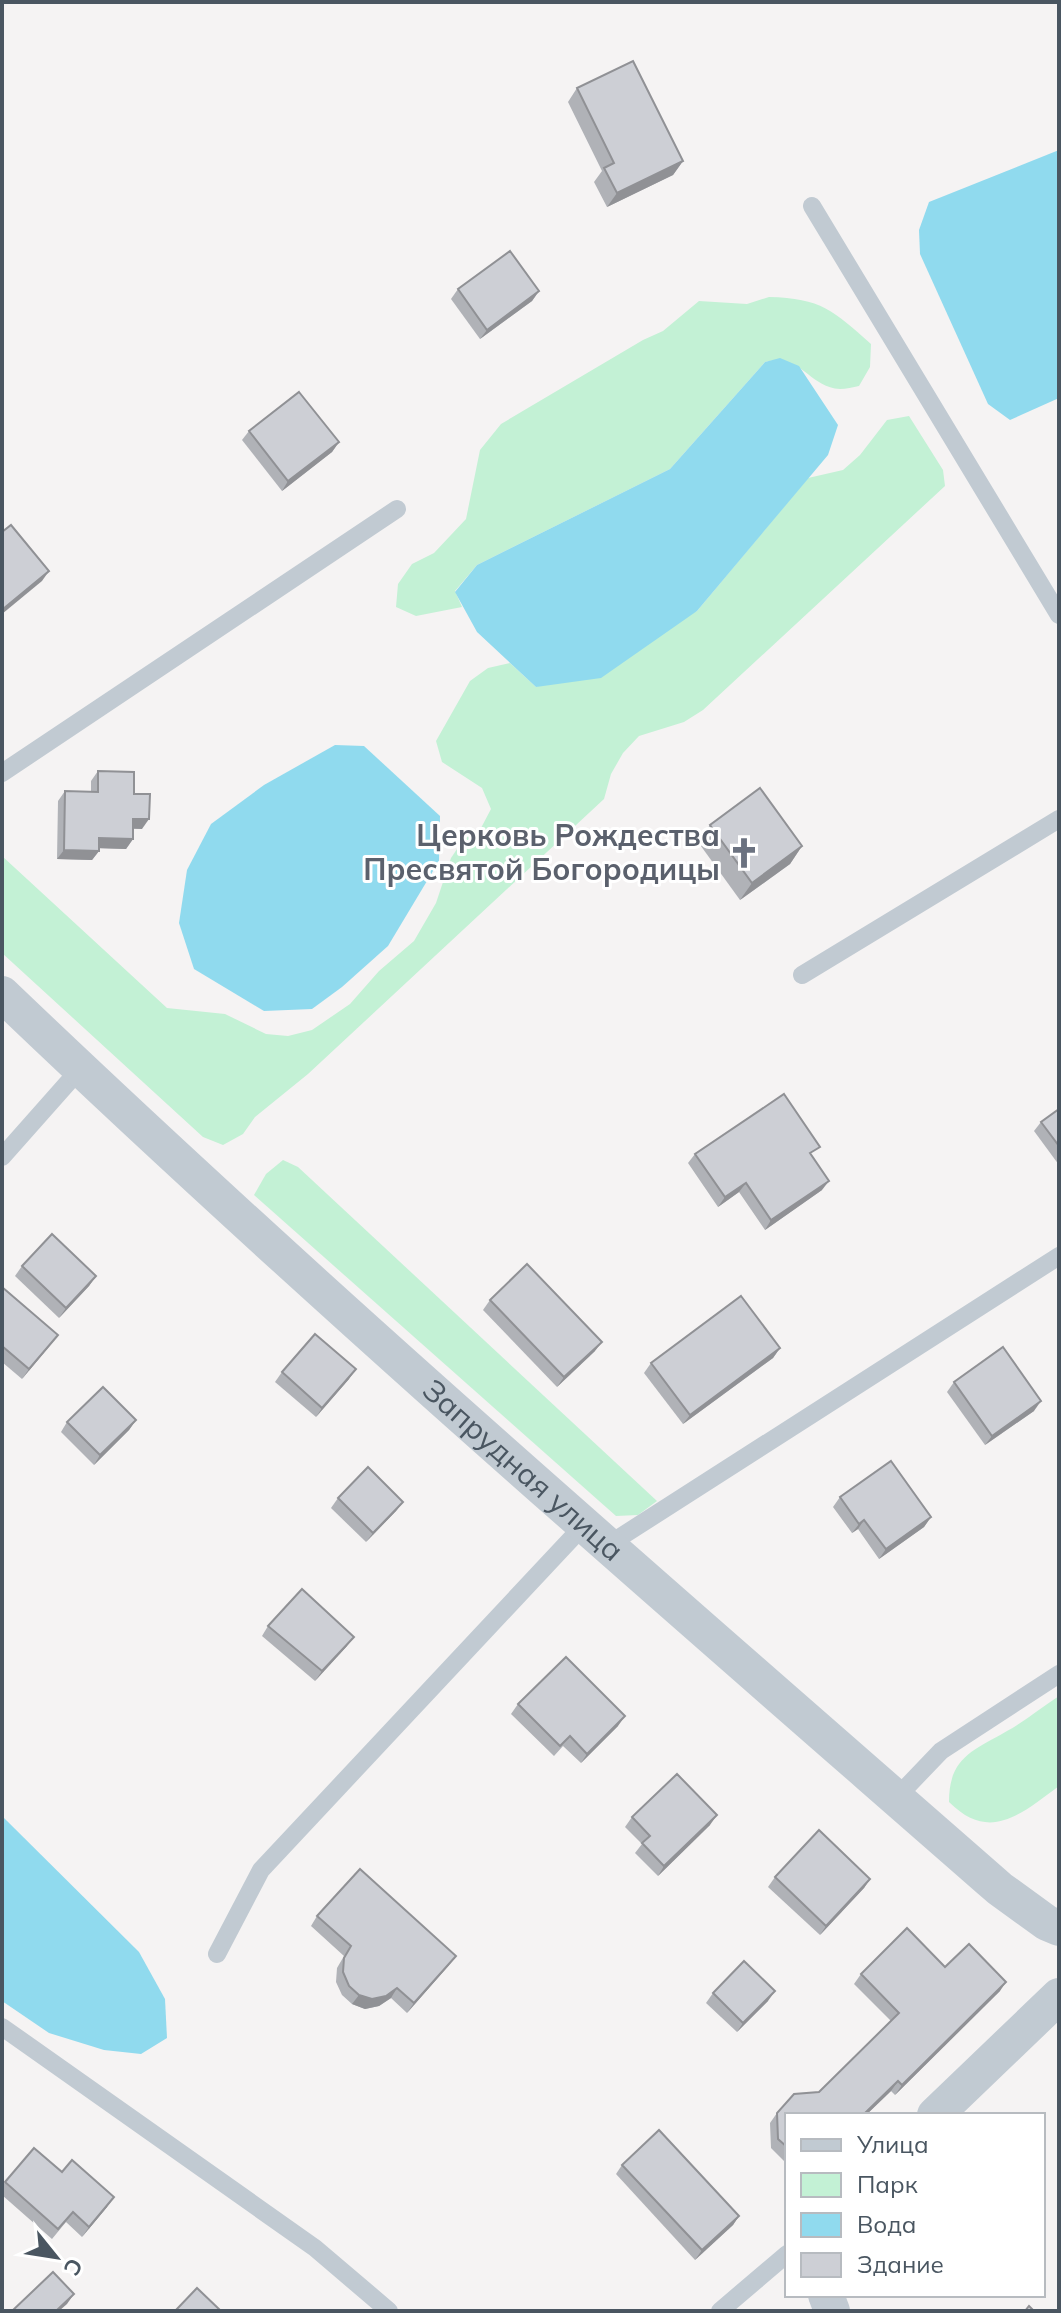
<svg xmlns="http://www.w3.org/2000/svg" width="1061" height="2313" font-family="Mulish,sans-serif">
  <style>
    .green { fill: #c3f1d5 }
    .water { fill: #90daee }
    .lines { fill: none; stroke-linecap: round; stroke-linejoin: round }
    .lane { stroke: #c1cad2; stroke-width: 18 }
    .street { stroke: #c1cad2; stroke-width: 36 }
    .wall { fill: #b0b2b7 }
    .shaded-wall { fill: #909195 }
    .building { fill: #cdcfd5; stroke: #909195; stroke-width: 2 }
    .labels { text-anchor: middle; stroke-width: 6; stroke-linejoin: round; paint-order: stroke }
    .worship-label { font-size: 30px; font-weight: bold; fill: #5b616d; stroke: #fff; text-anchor: end }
    .street-label { font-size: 30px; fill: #4a5661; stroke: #fff }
  </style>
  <rect width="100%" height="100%" fill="#f5f3f3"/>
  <g class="green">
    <path d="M769 297C821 298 834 311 871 344L870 367 859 386C853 387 846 389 840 389 808 387 802 353 765 362L670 469 477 565 455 591 462 607 416 616 396 607 398 584 412 564 434 553 466 519 480 450 501 424 643 340 663 331 699 301 747 304Z"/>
    <polygon points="909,416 943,470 945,486 703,710 684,722 639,736 623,753 611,774 604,799 308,1074 255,1117 243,1134 223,1145 203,1137 2,953 2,856 167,1008 225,1014 266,1034 288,1036 312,1030 350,1004 379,971 414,941 436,903 451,858 463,840 481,828 491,809 482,788 442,762 436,741 470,681 488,668 510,663 536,687 697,611 808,478 843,470 860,455 887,420"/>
    <polygon points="283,1160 298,1167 657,1501 638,1515 616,1516 254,1195 266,1174"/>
    <path d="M1059 1696V1786C1021 1814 990 1843 949 1802 949 1757 973 1751 1007 1731 1025 1721 1042 1707 1059 1696Z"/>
  </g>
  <g class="water">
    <polygon points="1059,150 1059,398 1010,420 988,404 920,254 919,230 929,202"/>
    <polygon points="780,358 799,366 838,425 828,455 697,611 601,678 536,687 477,632 455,592 477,565 670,469 765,362"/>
    <polygon points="335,745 364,746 440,816 439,861 388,946 342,987 312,1009 264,1011 194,969 179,923 187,870 211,824 264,785"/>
    <polygon points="2,1816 139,1952 165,1999 167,2038 141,2054 104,2050 49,2033 2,2001"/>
  </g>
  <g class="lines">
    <g class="lane">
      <polyline points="812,206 1059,615"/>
      <polyline points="2,773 397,509"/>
      <polyline points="802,975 1059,819"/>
      <polyline points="2,1157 80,1069"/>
      <polyline points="608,1545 1059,1256"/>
      <polyline points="896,1798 941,1751 1059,1674"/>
      <polyline points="217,1954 261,1870 585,1524"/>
      <polyline points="2,2027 315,2248 389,2311"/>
      <polyline points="720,2311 787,2254"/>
    </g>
    <g class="street">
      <path id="s1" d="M2 994C325 1303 664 1595 1000 1889L1047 1923 1059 1928"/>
      <polyline points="935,2115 1059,1996"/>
      <polyline points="826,2295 832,2311"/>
    </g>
  </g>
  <g class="wall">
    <polygon points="577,88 683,161 673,175 607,207 594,182 602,171 568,102"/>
    <polygon points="458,289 539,291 532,301 480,339 451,299"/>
    <polygon points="249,431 339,442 332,452 282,491 242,440"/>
    <polygon points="98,771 134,794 142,829 133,829 133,839 126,849 99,848 99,851 92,860 57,859 58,801 65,791 91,792 91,781"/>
    <polygon points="710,825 802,846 790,864 740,900 698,842"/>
    <polygon points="1059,1109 1059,1165 1034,1131 1041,1122"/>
    <polygon points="695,1154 812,1157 822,1190 765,1230 739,1192 718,1207 688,1163"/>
    <polygon points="22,1266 96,1276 89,1286 59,1318 15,1276"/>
    <polygon points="2,1287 51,1344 22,1379 2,1362"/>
    <polygon points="490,1300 595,1351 557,1387 483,1310"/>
    <polygon points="780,1348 773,1358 683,1424 644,1373 651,1363"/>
    <polygon points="282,1372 349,1379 316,1417 275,1382"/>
    <polygon points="954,1382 1034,1411 985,1445 947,1392"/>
    <polygon points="136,1420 129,1430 94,1465 61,1432 67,1422"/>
    <polygon points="840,1497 931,1517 924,1527 879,1559 858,1529 852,1533 833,1507"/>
    <polygon points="338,1498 403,1502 396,1511 366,1542 331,1508"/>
    <polygon points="268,1626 347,1646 315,1681 262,1636"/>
    <polygon points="518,1704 618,1726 581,1763 563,1746 554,1756 511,1714"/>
    <polygon points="632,1817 710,1825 658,1876 635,1853 642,1844 625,1827"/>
    <polygon points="775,1877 870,1879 864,1888 820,1935 768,1887"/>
    <polygon points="317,1916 449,1965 407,2013 391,1998 379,2006 365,2009 352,2004 342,1995 336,1982 337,1968 344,1956 311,1926"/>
    <polygon points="945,1967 1000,1991 895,2095 891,2091 866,2115 787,2115 787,2164 771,2148 770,2123 777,2113 819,2092 891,2021 854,1984 861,1974"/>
    <polygon points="713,1993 768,2001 737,2032 706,2003"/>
    <polygon points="622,2165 739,2216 733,2225 695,2260 616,2174"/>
    <polygon points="62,2172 107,2207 82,2237 66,2222 52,2239 2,2195 2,2186 5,2182"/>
  </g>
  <g class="shaded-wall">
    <polygon points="683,161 673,175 607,207 617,193"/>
    <polygon points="539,291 532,301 480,339 487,330"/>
    <polygon points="339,442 332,452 282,491 288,481"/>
    <polygon points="49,571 42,581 2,614 3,609"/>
    <polygon points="133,819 149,819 142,829 126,828"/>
    <polygon points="99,838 133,839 126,849 93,848"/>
    <polygon points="802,846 790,864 740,900 752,883"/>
    <polygon points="64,850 99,851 92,860 57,859"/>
    <polygon points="829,1181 822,1190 765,1230 771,1220"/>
    <polygon points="746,1183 739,1192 718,1207 725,1197"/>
    <polygon points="96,1276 89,1286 59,1318 66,1308"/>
    <polygon points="58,1335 51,1344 22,1379 29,1369"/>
    <polygon points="602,1342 595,1351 557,1387 564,1377"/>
    <polygon points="780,1348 773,1358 683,1424 690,1415"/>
    <polygon points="356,1369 349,1379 316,1417 322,1408"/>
    <polygon points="1041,1401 1034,1411 985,1445 992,1436"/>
    <polygon points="136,1420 129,1430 94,1465 100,1455"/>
    <polygon points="403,1502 396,1511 366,1542 373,1533"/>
    <polygon points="931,1517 924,1527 879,1559 886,1549"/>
    <polygon points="864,1520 858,1529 852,1533 859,1524"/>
    <polygon points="354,1637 347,1646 315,1681 322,1671"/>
    <polygon points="625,1716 618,1726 581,1763 587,1754"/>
    <polygon points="717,1815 710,1825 658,1876 664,1866"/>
    <polygon points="870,1879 864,1888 820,1935 826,1926"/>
    <polygon points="456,1956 449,1965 407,2013 414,2003"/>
    <polygon points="1006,1982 1000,1991 895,2095 902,2085"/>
    <polygon points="397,1988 391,1998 379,2006 365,2009 352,2004 359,1995"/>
    <polygon points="775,1991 768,2001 737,2032 743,2023"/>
    <polygon points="898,2081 891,2091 866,2115 863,2115"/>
    <polygon points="114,2197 107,2207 82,2237 89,2227"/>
    <polygon points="739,2216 733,2225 695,2260 702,2250"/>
    <polygon points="74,2294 67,2304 59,2311 56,2311"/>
  </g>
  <g class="building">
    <polygon points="633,61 683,161 617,193 604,168 614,163 577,88"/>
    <polygon points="510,251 539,291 487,330 458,289"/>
    <polygon points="299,392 339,442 288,481 249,431"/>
    <polygon points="11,525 49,571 3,609 2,607 2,532"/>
    <polygon points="98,771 134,772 134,794 150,794 149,819 133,819 133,839 99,838 99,851 64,850 65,791 98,792"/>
    <polygon points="760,788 802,846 752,883 710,825"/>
    <polygon points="784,1094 820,1147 810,1153 829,1181 771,1220 746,1183 725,1197 695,1154"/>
    <polygon points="1059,1109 1059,1146 1041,1122"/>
    <polygon points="52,1234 96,1276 66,1308 22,1266"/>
    <polygon points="527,1264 602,1342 564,1377 490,1300"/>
    <polygon points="2,1287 58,1335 29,1369 2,1346"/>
    <polygon points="741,1296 780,1348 690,1415 651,1363"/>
    <polygon points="315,1334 356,1369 322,1408 282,1372"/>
    <polygon points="1003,1347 1041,1401 992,1436 954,1382"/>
    <polygon points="103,1387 136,1420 100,1455 67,1422"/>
    <polygon points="891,1461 931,1517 886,1549 864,1520 859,1524 840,1497"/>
    <polygon points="368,1467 403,1502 373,1533 338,1498"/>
    <polygon points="302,1589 354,1637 322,1671 268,1626"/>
    <polygon points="566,1657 625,1716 587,1754 570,1736 560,1746 518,1704"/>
    <polygon points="677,1774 717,1815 664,1866 642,1843 650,1836 632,1817"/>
    <polygon points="819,1830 870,1879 826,1926 775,1877"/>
    <polygon points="360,1869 456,1956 414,2003 397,1988 386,1996 372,1999 359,1995 349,1986 343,1972 344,1958 351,1946 317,1916"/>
    <polygon points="907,1928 945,1967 969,1944 1006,1982 902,2085 898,2081 863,2115 787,2115 787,2147 778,2139 777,2113 794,2094 819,2092 899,2013 861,1974"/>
    <polygon points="744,1961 775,1991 743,2023 713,1993"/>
    <polygon points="659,2130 739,2216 702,2250 622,2165"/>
    <polygon points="34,2148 62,2172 72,2160 114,2197 89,2227 73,2212 58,2229 5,2182"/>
    <polygon points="53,2272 74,2294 56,2311 12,2311"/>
    <polygon points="197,2288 221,2311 175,2311"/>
    <polygon points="1029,2306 1034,2311 1025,2311"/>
  </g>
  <defs>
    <symbol id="church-bare" viewBox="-9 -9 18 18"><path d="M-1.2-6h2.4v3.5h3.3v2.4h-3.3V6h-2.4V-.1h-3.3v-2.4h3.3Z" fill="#6b7280" stroke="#fff" stroke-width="2.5" paint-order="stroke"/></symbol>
  </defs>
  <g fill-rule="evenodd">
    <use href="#church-bare" x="722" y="831" width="44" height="44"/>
  </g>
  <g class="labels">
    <g class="worship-label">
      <text x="720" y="846">Церковь Рождества<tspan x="720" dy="34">Пресвятой Богородицы</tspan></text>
    </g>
    <g class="street-label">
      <text dy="10" stroke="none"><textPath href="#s1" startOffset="706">Запрудная улица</textPath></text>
    </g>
  </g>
  <rect width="1061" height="2313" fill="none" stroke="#4a5661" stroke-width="8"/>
  <rect x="785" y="2113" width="260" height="184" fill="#ffffff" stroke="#b7bbc0" stroke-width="2"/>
  <rect x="801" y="2139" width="40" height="12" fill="#c1cad2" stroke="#b7bbc0" stroke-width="2"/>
  <text x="857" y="2153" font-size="24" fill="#4a5661">Улица</text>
  <rect x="801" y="2173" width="40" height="24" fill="#c3f1d5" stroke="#b7bbc0" stroke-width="2"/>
  <text x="857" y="2193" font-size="24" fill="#4a5661">Парк</text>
  <rect x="801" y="2213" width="40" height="24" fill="#90daee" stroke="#b7bbc0" stroke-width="2"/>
  <text x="857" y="2233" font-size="24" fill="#4a5661">Вода</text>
  <rect x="801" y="2253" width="40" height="24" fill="#cdcfd5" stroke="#b7bbc0" stroke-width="2"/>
  <text x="857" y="2273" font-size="24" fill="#4a5661">Здание</text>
  <g transform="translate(56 2257) rotate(120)" stroke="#ffffff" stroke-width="6" paint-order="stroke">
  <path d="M0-6L14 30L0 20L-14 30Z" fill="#4a5661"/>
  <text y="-12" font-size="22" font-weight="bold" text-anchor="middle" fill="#4a5661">С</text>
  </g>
</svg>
